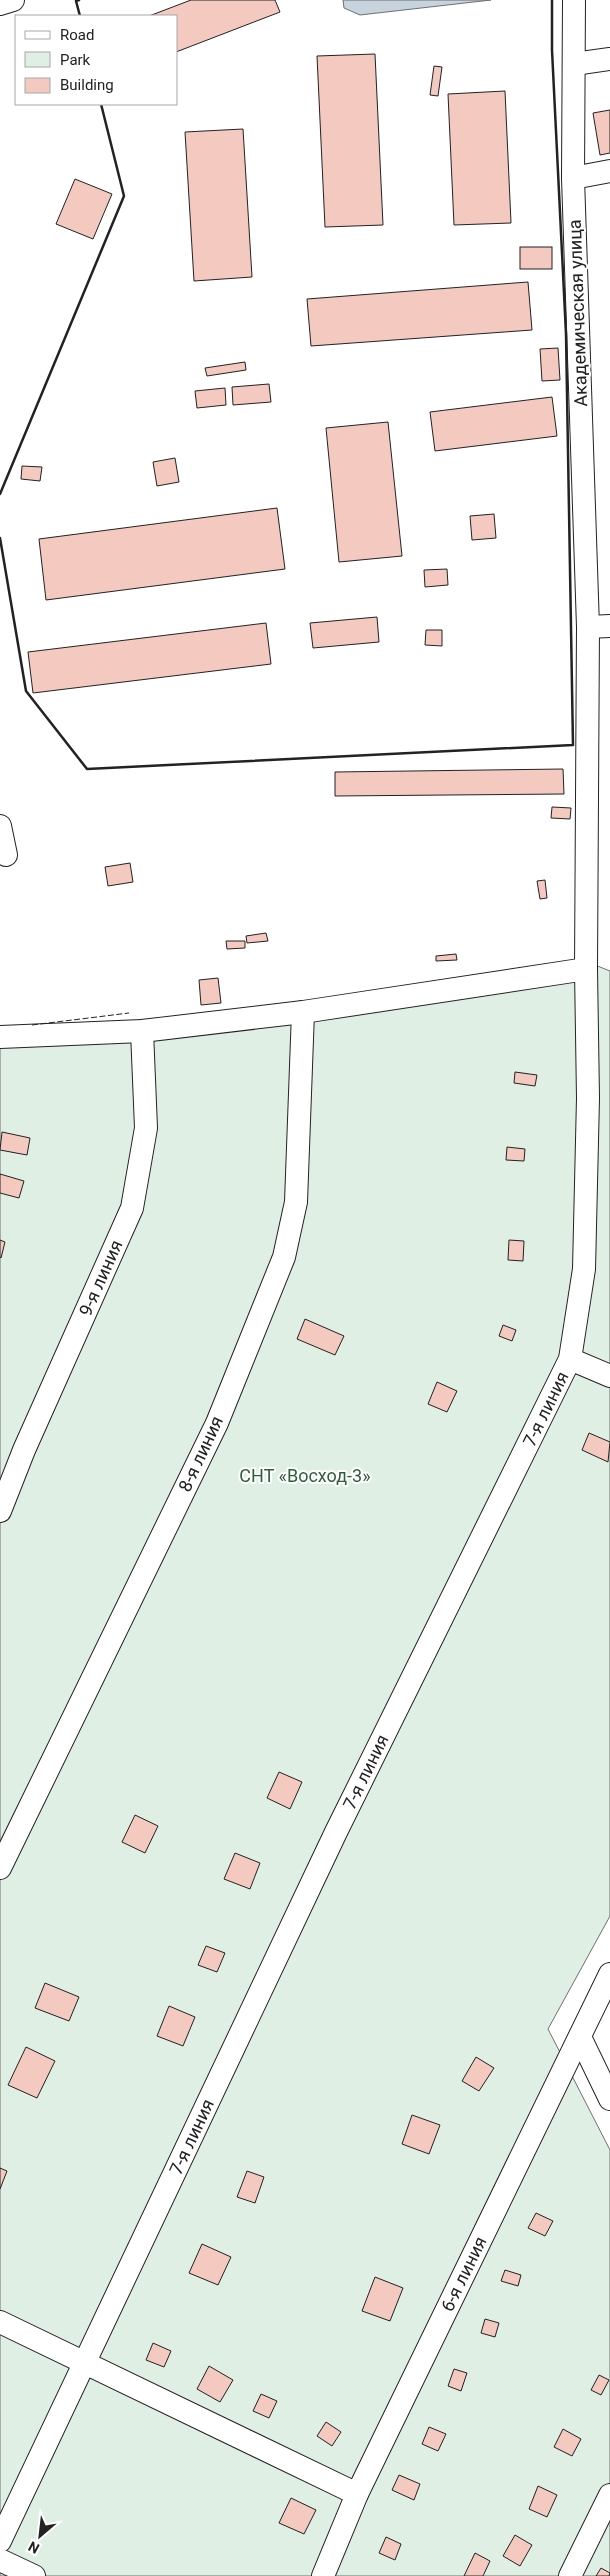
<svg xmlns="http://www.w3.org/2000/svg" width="610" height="2576" font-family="Roboto,sans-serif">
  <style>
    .green { fill: #e0efe3; stroke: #6f6f6f }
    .water { fill: #c7d3dd; stroke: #6f6f6f }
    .building { fill: #f3c9c0; stroke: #222 }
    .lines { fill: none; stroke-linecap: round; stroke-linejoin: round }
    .minor-casing { stroke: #222; stroke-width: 24 }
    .minor { stroke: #fff; stroke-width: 22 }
    .fence { stroke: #222; stroke-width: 1; stroke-dasharray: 6 2.5; stroke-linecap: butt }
    .wall { stroke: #222; stroke-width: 2.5 }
    .labels { text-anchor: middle; stroke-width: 4; stroke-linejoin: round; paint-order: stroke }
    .street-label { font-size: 18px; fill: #222; stroke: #fff }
    .park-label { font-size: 18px; fill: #2f5e38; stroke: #fff }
  </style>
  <rect width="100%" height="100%" fill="#fff"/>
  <polygon class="green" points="590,963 610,971 610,1916 548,2029 610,2150 610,2576 0,2576 0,1036 143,1025"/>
  <polygon class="water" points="343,0 491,0 360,15 344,8"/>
  <g class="building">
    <polygon points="191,0 275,0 280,12 176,52 176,16 149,16"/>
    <polygon points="375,54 383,225 325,227 317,56"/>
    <polygon points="434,66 442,67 438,96 430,95"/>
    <polygon points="505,91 511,223 454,225 448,94"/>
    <polygon points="610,110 610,153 600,155 593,113"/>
    <polygon points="243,129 252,277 194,281 185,132"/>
    <polygon points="75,179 112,194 93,239 56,224"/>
    <rect x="520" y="247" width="32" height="22"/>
    <polygon points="528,282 532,330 311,346 307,299"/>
    <polygon points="558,348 560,380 542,381 540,349"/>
    <polygon points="245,362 246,370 207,376 205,368"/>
    <polygon points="269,384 271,402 233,405 232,387"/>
    <polygon points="225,388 226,405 197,408 195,391"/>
    <polygon points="552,397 557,436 435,451 430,412"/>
    <polygon points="388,422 402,556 339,562 326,428"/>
    <polygon points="175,458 179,482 157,486 153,462"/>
    <polygon points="22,466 42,467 40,481 21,479"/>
    <polygon points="277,508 285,569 46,600 39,539"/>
    <polygon points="494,514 496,538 472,540 470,516"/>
    <polygon points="447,569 448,585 425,587 424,570"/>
    <polygon points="377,617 379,642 313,648 310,623"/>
    <polygon points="266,623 271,664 33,693 28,652"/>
    <polygon points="426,630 442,630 442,646 425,645"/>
    <polygon points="563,769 564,794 335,796 335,772"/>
    <polygon points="552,807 571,808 570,819 551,818"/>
    <polygon points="130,863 133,882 108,886 105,867"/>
    <polygon points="545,880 547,898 540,899 537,881"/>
    <polygon points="266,933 268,941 247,943 246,936"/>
    <polygon points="226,941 245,941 245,948 227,949"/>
    <polygon points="456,954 457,960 436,961 436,956"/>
    <polygon points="218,978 221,1003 201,1005 199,980"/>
    <polygon points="515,1072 537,1075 535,1086 514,1083"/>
    <polygon points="2,1132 30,1138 27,1155 0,1150"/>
    <polygon points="507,1147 525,1149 524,1161 506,1160"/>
    <polygon points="0,1174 24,1181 19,1198 0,1193"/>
    <polygon points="0,1240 5,1242 1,1258 0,1257"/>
    <polygon points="509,1240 524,1241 523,1261 508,1260"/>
    <polygon points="305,1319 344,1336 335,1355 297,1339"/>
    <polygon points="503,1325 516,1330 512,1341 499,1336"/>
    <polygon points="437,1382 457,1391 447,1412 428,1404"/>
    <polygon points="589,1433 610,1442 608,1462 582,1450"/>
    <polygon points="279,1772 302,1782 290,1809 267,1798"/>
    <polygon points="135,1815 158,1826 145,1853 122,1842"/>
    <polygon points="235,1853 260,1863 250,1889 224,1879"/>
    <polygon points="206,1946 225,1953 217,1972 198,1965"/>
    <polygon points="45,1983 79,1997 69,2021 35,2008"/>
    <polygon points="169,2006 195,2017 183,2046 157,2036"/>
    <polygon points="26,2047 55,2061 37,2098 8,2085"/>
    <polygon points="476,2057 494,2068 479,2091 462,2081"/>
    <polygon points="412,2115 440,2125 429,2154 402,2144"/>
    <polygon points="0,2168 7,2171 0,2189"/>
    <polygon points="247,2171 264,2177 255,2203 237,2197"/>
    <polygon points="536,2213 553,2221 545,2236 528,2228"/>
    <polygon points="202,2244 231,2257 218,2285 189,2273"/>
    <polygon points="505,2270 521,2275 518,2286 501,2281"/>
    <polygon points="375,2277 403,2288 390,2321 362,2311"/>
    <polygon points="485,2319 499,2323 495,2337 481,2333"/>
    <polygon points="153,2343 171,2351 164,2367 146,2360"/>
    <polygon points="209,2366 233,2380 220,2402 197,2389"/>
    <polygon points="454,2369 467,2373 461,2391 448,2386"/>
    <polygon points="599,2375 609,2380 601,2395 591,2390"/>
    <polygon points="261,2394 277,2401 269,2418 253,2411"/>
    <polygon points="326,2422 341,2432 332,2446 317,2436"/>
    <polygon points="429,2427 446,2434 438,2451 422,2444"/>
    <polygon points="563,2429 581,2439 572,2456 554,2447"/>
    <polygon points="399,2475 420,2484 414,2500 392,2490"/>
    <polygon points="538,2486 557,2495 547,2517 529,2509"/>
    <polygon points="291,2498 316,2510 304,2534 279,2523"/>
    <polygon points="515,2535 532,2545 520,2566 503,2556"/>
    <polygon points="386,2537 401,2544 395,2560 379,2553"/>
    <polygon points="475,2553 490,2561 483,2576 464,2576"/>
    <polygon points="601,2568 610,2573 609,2576 596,2576"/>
  </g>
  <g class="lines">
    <defs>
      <g id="minor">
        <polyline points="0,4 13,0"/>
        <polyline points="574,64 610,59"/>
        <polyline points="573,178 610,171"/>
        <polyline points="588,627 610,626"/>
        <polyline points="0,826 6,855"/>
        <polyline points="0,1037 142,1031 303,1012 586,969"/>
        <polyline points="570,1359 610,1376"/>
        <polyline points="0,1511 24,1450 132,1208 146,1128 142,1031"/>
        <polyline points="0,1868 217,1423 284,1257 296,1202 303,1012"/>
        <polyline points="580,2037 610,2099"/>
        <polyline points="0,2322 357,2494"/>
        <polyline points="0,2541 336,1832 570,1359 584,1269 588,1098 586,969 588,627 573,178 574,0"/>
        <polyline points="0,2560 34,2576"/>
        <polyline points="323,2576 357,2494 610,1974"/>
        <polyline points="570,2576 610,2495"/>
      </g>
    </defs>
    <use href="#minor" class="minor-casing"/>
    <use href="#minor" class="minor"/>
    <polyline class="fence" points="32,1025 129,1013"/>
    <g class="wall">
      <polyline points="79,0 76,1 80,16"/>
      <polyline points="0,494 124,196 101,104"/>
      <polyline points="0,538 26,691 87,769 573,745 566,334 552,50 552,0"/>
    </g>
  </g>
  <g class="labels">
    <g class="street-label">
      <text transform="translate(578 313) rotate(-92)" y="6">Академическая улица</text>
      <text transform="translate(101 1278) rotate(-66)" y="6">9-я линия</text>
      <text transform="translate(546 1409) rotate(-64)" y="6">7-я линия</text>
      <text transform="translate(201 1454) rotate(-65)" y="6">8-я линия</text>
      <text transform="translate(366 1772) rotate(-64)" y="6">7-я линия</text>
      <text transform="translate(192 2137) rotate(-65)" y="6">7-я линия</text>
      <text transform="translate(464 2274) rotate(-64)" y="6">6-я линия</text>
    </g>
    <g class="park-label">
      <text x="305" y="1482">СНТ «Восход-3»</text>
    </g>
  </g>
  <rect x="15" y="15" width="162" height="90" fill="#ffffff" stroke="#a7a7a7"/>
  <rect x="25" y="31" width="25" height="8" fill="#ffffff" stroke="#a7a7a7"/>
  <text x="60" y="40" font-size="15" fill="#222222">Road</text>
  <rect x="25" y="52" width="25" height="15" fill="#e0efe3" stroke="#a7a7a7"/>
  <text x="60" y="65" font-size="15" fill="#222222">Park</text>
  <rect x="25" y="78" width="25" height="15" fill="#f3c9c0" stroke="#a7a7a7"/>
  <text x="60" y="90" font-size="15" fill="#222222">Building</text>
  <g transform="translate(40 2536) rotate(208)" stroke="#ffffff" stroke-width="4" paint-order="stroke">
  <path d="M0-4L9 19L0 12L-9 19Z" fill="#222222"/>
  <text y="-8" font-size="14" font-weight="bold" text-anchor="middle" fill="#222222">N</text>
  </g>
</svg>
